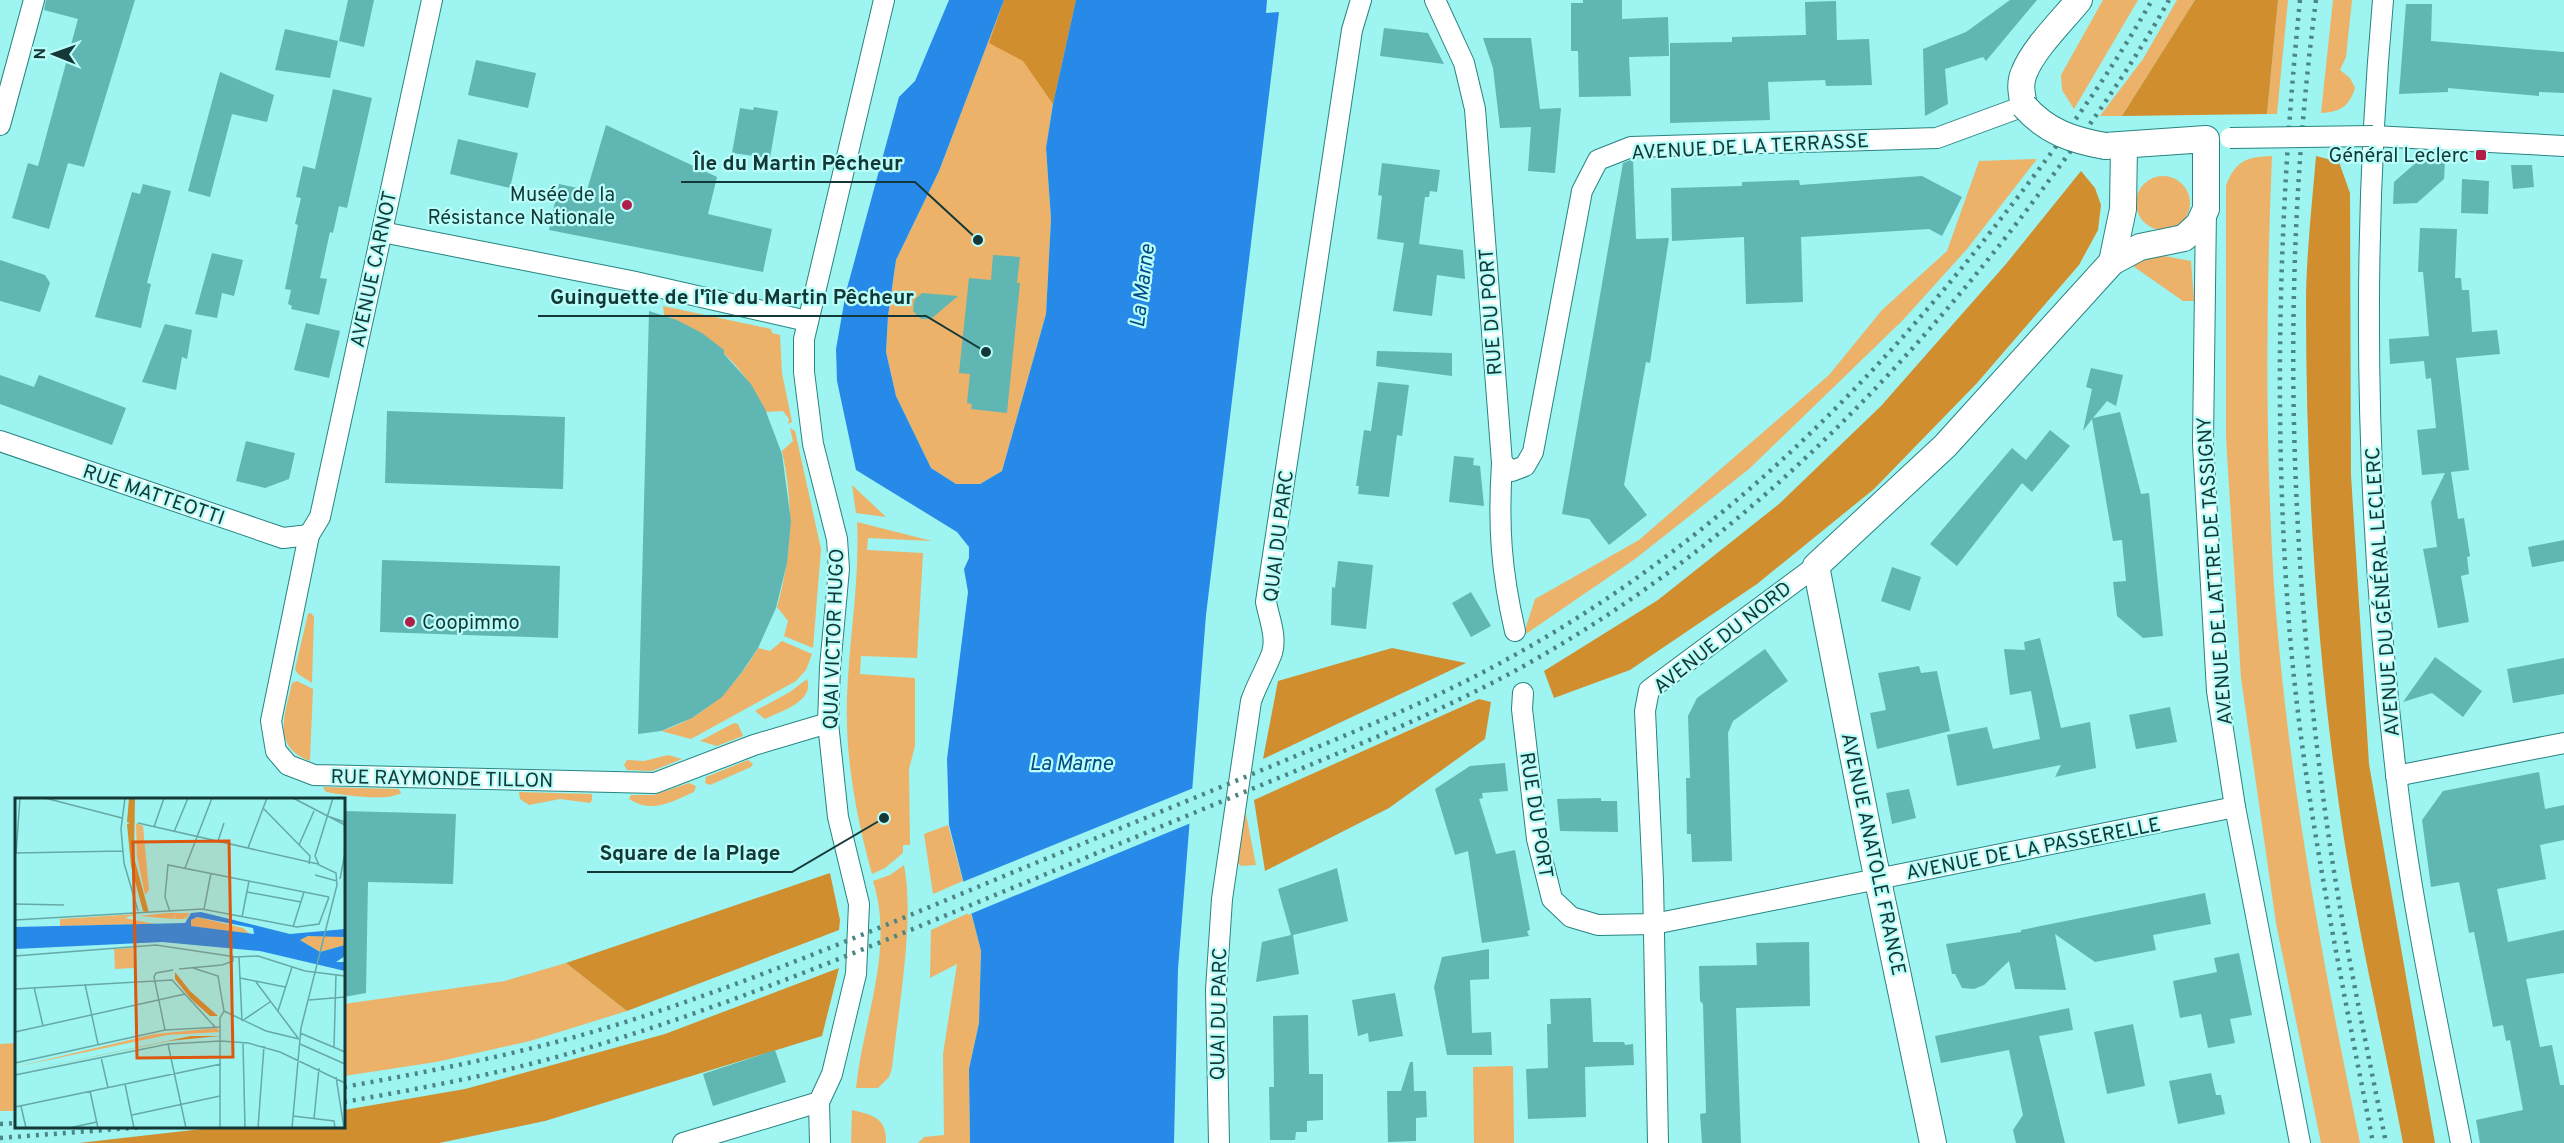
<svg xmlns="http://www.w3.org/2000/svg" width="2564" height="1143" font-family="Overpass,sans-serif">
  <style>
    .green { fill: #ecb269 }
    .forest { fill: #d08e2f }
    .water { fill: #288ae8 }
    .pier { fill: #9df4f0 }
    .building { fill: #60b6b2 }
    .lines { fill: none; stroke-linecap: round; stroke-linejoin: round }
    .minor-casing { stroke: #288481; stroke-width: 22 }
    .tertiary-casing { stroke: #288481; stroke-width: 28 }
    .minor { stroke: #fff; stroke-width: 20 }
    .tertiary { stroke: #fff; stroke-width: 26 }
    .rail { stroke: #4c8684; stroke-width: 4.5; stroke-dasharray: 3 6; stroke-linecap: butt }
    .minor-bridge-casing { stroke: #288481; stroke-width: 22; stroke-linecap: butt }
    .tertiary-bridge-casing { stroke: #288481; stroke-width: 28; stroke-linecap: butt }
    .minor-bridge { stroke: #fff; stroke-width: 20 }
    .tertiary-bridge { stroke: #fff; stroke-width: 26 }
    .poi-dot { fill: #b11e47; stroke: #bafefa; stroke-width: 2 }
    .labels { text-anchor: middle; stroke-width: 4.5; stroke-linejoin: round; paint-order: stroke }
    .street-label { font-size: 20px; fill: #133837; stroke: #bafefa }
    .poi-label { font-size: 20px; fill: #133837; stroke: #bafefa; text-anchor: end }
    .water-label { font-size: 21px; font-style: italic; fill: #034985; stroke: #bafefa }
    .inset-road { fill: none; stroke: #66a9a6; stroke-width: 1.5 }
    .view { fill: #dd570e; fill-opacity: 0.15; stroke: #dd570e; stroke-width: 3 }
    .inset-edge { fill: none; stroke: #133837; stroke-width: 3 }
    .leader { fill: none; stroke: #133837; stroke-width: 2 }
    .callout-dot { fill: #133837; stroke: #bafefa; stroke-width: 2 }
    .callout-label { font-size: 21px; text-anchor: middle; font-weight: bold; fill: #133837; stroke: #bafefa; stroke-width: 4.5; stroke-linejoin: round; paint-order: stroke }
  </style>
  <rect width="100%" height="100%" fill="#9df4f0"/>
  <g class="green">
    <polygon points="1004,0 1076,0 1053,104 1046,148 1051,219 1046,314 1002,471 980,484 956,484 931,468 896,396 886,352 888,316 896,260 939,171"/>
    <polygon points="2103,0 2138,0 2074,109 2062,90 2061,75"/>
    <polygon points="2177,0 2195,0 2122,116 2100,116 2143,59"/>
    <polygon points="2278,0 2288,0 2277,114 2267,114"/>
    <path d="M2333 0H2352L2346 57 2340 70 2350 78 2355 88C2349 107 2340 112 2321 113Z"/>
    <path d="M2272 156C2266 299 2265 443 2274 586 2287 773 2322 959 2360 1143H2321L2276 923 2241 678 2226 438V186C2235 161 2246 157 2272 156Z"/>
    <polygon points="2037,159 1967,249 1903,320 1749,469 1635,559 1523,636 1535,599 1639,540 1829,375 1882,310 1947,251 1979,161"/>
    <circle cx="2163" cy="203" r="27"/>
    <polygon points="2148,253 2191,261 2194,301 2183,301 2130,264"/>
    <path d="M663 306 771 329 772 333 780 335 782 373 792 422 788 424 789 419 783 411 766 412C745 368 710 333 664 315Z"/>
    <path d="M790 428 795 431 821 549 813 648 784 636 788 621 777 607C792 554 794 505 782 451L793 441Z"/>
    <polygon points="852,485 886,517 856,513"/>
    <path d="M857 522 932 541 868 538 867 550 923 553 917 658 861 656 860 674 915 678V746L909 769 910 845H903V853L885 868 872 874C856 816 845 757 847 697 849 638 860 581 857 522Z"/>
    <polygon points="311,613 314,617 312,683 298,674 295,669 308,614"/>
    <path d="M782 641 812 654 806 670 796 681 691 739 661 731C706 717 735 687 758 648L770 651Z"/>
    <path d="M807 679C815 701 781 711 765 719L755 711 790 692Z"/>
    <path d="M297 681 313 689 310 761C271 746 285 715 292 683Z"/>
    <polygon points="734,723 738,724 743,736 717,746 700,741"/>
    <polygon points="668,755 682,759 652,771 627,770 624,765 627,760 644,761"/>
    <polygon points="748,760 753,764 751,767 710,785 705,783 706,777"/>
    <path d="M689 783 696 786 694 792C671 802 653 814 629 799L631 795H654Z"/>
    <path d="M323 787 399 789 401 793C386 802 344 795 326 792Z"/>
    <polygon points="519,792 592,794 592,800 590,803 560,799 529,805 520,799"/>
    <polygon points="1244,804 1256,865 1241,866 1235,860"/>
    <polygon points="948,825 963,881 933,894 924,834"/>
    <path d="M904 865C915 922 898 1010 892 1068L889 1077 878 1088H856C863 1019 895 950 873 881L890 875Z"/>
    <polygon points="971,912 981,951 979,1023 969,1069 970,1143 918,1143 924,1137 944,1135 943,1054 957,964 930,978 931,930"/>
    <polygon points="566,963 627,1011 530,1041 436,1062 344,1076 344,1004 505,981"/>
    <polygon points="16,1043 16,1111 0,1111 0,1044"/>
    <polygon points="1513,1066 1514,1143 1474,1143 1473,1067"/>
    <path d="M852 1110C873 1115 887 1118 886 1143H851Z"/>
  </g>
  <g class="forest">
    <polygon points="1004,0 1076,0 1053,104 1023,61 989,43"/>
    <polygon points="2195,0 2278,0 2267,114 2122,116"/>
    <path d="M2316 156 2339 162 2350 193 2351 475 2369 764 2435 1143H2403C2384 1042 2360 941 2344 839 2317 663 2306 483 2306 305 2306 256 2312 205 2316 156Z"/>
    <polygon points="2081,171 2095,188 2101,205 2098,230 2079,265 1977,383 1874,489 1757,584 1630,670 1554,698 1544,671 1658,600 1779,504 1881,406 2006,264"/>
    <polygon points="1392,648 1466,663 1263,759 1278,681"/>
    <polygon points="1479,699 1491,702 1485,739 1389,808 1265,871 1254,800"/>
    <polygon points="830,873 840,920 839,930 627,1011 566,963"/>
    <polygon points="839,968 822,1036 545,1121 439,1143 79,1143 228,1126 344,1126 344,1110 465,1089 665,1034"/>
  </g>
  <polygon class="water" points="949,0 1004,0 939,171 896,260 888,316 886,352 896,396 931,468 956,484 980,484 1002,471 1046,314 1051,219 1046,148 1053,104 1076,0 1267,0 1266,13 1279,12 1206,615 1178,969 1174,1143 970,1143 969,1069 979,1023 981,951 949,825 947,759 968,592 964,569 969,558 969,547 957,532 856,470 837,381 836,349 846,292 899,97 915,81"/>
  <polygon class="pier" points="1196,787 1191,823 968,915 960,883"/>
  <g class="building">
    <polygon points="46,0 135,0 84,167 68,163 49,229 12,218 28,163 38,166 78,19 44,10"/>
    <polygon points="348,0 374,0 364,47 339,41"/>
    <polygon points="1583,0 1622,0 1622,19 1668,17 1669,56 1629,57 1631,96 1579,97 1578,51 1571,51 1571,3 1583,3"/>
    <polygon points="2010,0 2037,0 1986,61 1983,57 1945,69 1948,104 1925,116 1923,49 1966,32"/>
    <polygon points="1836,1 1837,40 1869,39 1872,85 1826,86 1825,80 1768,82 1770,120 1670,123 1670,43 1732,42 1732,37 1806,35 1805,2"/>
    <polygon points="2406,4 2432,4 2431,41 2564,52 2564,93 2539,92 2539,96 2448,88 2448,92 2399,94"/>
    <polygon points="1384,28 1428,33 1444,64 1380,56"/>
    <polygon points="285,29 338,41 330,78 275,70"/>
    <polygon points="1483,38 1531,38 1540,109 1561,108 1555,173 1528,171 1531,127 1500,128 1493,68"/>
    <polygon points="476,60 536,73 528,108 468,95"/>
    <polygon points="220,72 274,95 267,122 232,114 210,197 188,191"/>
    <polygon points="333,89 372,98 347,208 339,206 333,233 330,232 320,278 327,279 319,315 291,309 292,306 288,304 291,290 285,289 298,225 295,224 301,198 296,197 303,166 315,169"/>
    <polygon points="754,107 778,111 770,158 732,153 740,108 753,110"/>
    <polygon points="606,125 717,177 708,214 772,229 763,272 549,230 559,184 587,190"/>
    <polygon points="458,139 518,153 510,188 450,174"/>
    <polygon points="1633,159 1636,239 1669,238 1650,363 1646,362 1624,485 1647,515 1609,545 1589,519 1562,514 1623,163"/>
    <polygon points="2419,160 2445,161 2444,179 2417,203 2393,204 2394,182"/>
    <polygon points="1382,163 1440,170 1437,192 1430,191 1429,197 1425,197 1419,244 1463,250 1465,279 1437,275 1432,316 1393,311 1404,243 1377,239 1382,196 1378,195"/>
    <polygon points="2511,165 2532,165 2534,187 2513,189"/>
    <polygon points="1922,176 1962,197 1942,236 1929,229 1801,237 1803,302 1746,304 1744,237 1672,241 1671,188 1742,186 1742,182 1799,180 1800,185"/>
    <polygon points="2462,179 2489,181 2488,214 2461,213"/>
    <polygon points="143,184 171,191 147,283 151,284 141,328 95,317 132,192 140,194"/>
    <polygon points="2420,228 2457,229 2455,278 2461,278 2462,290 2469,290 2472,332 2497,330 2500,354 2456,358 2469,470 2451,472 2458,519 2464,518 2470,556 2467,557 2469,574 2461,576 2469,622 2438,628 2423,549 2437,547 2431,502 2445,473 2422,475 2417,430 2436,428 2431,378 2426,379 2424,361 2390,364 2389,339 2429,336 2423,272 2418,272"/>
    <polygon points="212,253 243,260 234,296 222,293 217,318 195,314"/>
    <polygon points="993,255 1020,257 1017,283 1020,283 1007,413 971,409 972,404 967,403 970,374 959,373 969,278 991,280"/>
    <polygon points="0,260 45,275 50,283 40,312 0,301"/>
    <polygon points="922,293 958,296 931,319 921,319 913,311 914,300"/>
    <polygon points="649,311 677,320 702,333 724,350 724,354 751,384 765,409 782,454 791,521 787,563 776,608 758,648 742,672 722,697 692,718 661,731 638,734"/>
    <polygon points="306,323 340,331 329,378 294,370"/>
    <polygon points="165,324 192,330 187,359 182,357 176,390 142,382"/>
    <polygon points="1377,351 1452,353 1452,376 1376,366"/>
    <polygon points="2091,368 2123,375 2116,406 2107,401 2093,418 2120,412 2141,494 2149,493 2163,636 2143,638 2117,616 2113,582 2126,581 2122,540 2113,541 2092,419 2083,431 2092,389 2086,387"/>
    <polygon points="0,375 34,387 39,375 126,408 112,445 0,404"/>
    <polygon points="1378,382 1409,385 1402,436 1397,435 1389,497 1358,494 1359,486 1356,486 1364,430 1371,431"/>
    <polygon points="387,411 565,417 563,489 385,483"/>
    <polygon points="2050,430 2070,446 2032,492 2022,483 1957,566 1930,544 2012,448 2026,460"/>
    <polygon points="246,441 295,453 289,479 265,488 236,481"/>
    <polygon points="1454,456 1474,458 1473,465 1480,466 1484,506 1449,502"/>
    <polygon points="2564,540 2564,561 2532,567 2528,547"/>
    <polygon points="382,560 560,566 558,638 380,632"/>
    <polygon points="1338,561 1373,565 1366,629 1331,625 1332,587 1335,588"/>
    <polygon points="1892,567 1921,577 1910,611 1881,601"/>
    <polygon points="1471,592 1491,626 1471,637 1452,603"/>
    <polygon points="2040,638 2061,728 2090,722 2096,768 2055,777 2061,765 1957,786 1947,735 1987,727 1993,749 2040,739 2031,691 2010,695 2004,649 2025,650 2024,642"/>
    <polygon points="1765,649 1788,681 1733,721 1728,733 1732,861 1692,862 1691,834 1687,834 1686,778 1690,778 1688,716 1697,698"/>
    <polygon points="2435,657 2482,691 2463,717 2432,693 2403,702"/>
    <polygon points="2564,658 2564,694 2513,703 2507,669"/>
    <polygon points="1919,666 1921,673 1937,671 1950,731 1877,749 1870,713 1886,710 1878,673"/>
    <polygon points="2170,707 2177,742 2136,749 2129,715"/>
    <polygon points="1505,763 1508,791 1482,793 1483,798 1479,799 1496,854 1515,850 1530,930 1527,931 1529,936 1482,943 1468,851 1455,855 1435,789 1470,766"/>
    <polygon points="2539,772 2545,809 2564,805 2564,840 2540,845 2546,879 2497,889 2508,942 2564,930 2564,973 2526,979 2540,1047 2552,1045 2560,1085 2564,1085 2564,1143 2480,1143 2476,1120 2523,1110 2510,1040 2506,1041 2503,1025 2493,1027 2474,932 2469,933 2459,882 2431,887 2422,820 2443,791"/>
    <polygon points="1909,789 1916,818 1892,824 1886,793"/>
    <polygon points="1601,798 1601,801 1617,801 1618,832 1560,831 1557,799"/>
    <polygon points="344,811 456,814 453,884 368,882 366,993 344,997"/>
    <polygon points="1337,868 1348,921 1293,935 1299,974 1256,982 1262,942 1291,935 1278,889"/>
    <polygon points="2205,893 2211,924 2153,935 2156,950 2095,962 2055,934 2066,990 2015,989 2009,961 1984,985 1974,989 1962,988 1955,974 1952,974 1946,944 2021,932 2021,930"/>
    <polygon points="1809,942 1810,1006 1736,1008 1741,1143 1702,1143 1700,1114 1706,1113 1703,1004 1700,1001 1699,966 1757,965 1756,943"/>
    <polygon points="1489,949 1489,979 1470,980 1472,1033 1491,1032 1492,1055 1447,1055 1434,987 1442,957"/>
    <polygon points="2239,953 2252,1015 2230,1019 2235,1043 2208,1048 2201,1014 2180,1018 2173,981 2217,972 2214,958"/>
    <polygon points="1395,993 1403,1036 1369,1042 1368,1033 1358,1036 1352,1000"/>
    <polygon points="1591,998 1593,1042 1624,1042 1625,1045 1633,1044 1634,1065 1585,1067 1586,1117 1528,1119 1526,1069 1548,1068 1547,1024 1551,1024 1550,999"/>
    <polygon points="2069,1008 2073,1030 2039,1036 2065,1143 2016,1143 2013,1130 2023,1115 2009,1050 1941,1063 1935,1036"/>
    <polygon points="1308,1015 1309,1074 1323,1074 1323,1120 1307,1121 1307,1132 1296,1132 1295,1140 1270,1140 1269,1087 1274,1087 1273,1016"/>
    <polygon points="2133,1024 2145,1086 2107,1094 2094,1032"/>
    <polygon points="775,1050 786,1082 713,1106 703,1074"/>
    <polygon points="1410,1062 1413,1062 1414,1091 1426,1091 1427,1117 1416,1118 1416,1141 1388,1142 1387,1091 1401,1091"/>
    <polygon points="2211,1073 2216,1095 2221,1095 2225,1114 2178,1124 2169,1081"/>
  </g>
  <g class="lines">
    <defs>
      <g id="minor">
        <polyline points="432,0 320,517 309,535 271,721 276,751 288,765 314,775 655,783 754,745 828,723"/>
        <path d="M1435 0 1464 63 1475 109 1502 463C1498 525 1501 571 1515 631"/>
        <path d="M2383 0C2360 257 2366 517 2396 773 2410 897 2437 1020 2461 1143"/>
        <polyline points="0,125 34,0"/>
        <polyline points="2373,136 2564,146"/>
        <polyline points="2206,209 2203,444 2217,691 2235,807 2300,1143"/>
        <polyline points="382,232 631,281 807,321"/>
        <polyline points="0,441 283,538 309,535"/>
        <polyline points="1502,463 1512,471 1525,466 1533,452 1582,191 1598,160 1631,147 1937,138 2024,106"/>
        <polyline points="1523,693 1522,709 1537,839 1552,899 1571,917 1598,925 1654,924 2235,807"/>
        <polyline points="2396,776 2564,743"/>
        <polyline points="683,1143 819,1102"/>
        <polyline points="820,1143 819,1102 832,1074 856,974 859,904 838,817 828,723 830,667 839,569 837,539 813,444 804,372 804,339 884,0"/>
        <path d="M1219 1143 1216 990 1222 899 1251 701C1257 684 1266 669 1272 653 1277 637 1269 618 1266 602L1352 30 1361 0"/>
        <polyline points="1658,1143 1653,881 1645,711 1649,690 1816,566"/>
      </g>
      <g id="tertiary">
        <path d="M2024 106C2022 95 2019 84 2024 73 2033 49 2062 21 2079 0"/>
        <polyline points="2112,262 2123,209 2124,145"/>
        <polyline points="1933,1143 1872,852 1816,566 1945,446 2112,262 2140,247 2184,238 2199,224 2206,209 2206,139 2105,146"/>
      </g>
    </defs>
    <use href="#minor" class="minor-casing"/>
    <use href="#tertiary" class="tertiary-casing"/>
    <use href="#minor" class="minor"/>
    <use href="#tertiary" class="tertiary"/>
    <g class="rail">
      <path d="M2300 0C2279 208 2273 415 2289 624 2303 798 2340 971 2373 1143"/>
      <path d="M2316 0C2280 273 2289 552 2327 825 2342 931 2365 1038 2386 1143"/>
      <path d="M344 1087C444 1069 544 1049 641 1017 776 973 907 916 1038 862 1123 827 1207 793 1291 758 1368 726 1447 694 1520 652 1712 544 1869 390 2003 216 2057 147 2109 76 2152 0"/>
      <path d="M344 1102C423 1088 504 1073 581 1050 740 1003 893 937 1046 874 1124 842 1203 809 1281 777 1363 743 1444 710 1522 667 1720 556 1874 406 2013 228 2069 155 2124 80 2169 0"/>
      <polyline points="0,1124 16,1123"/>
      <polyline points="0,1138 157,1126"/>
    </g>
    <defs>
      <polyline id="minor-bridge" points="2230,138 2373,136"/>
      <path id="tertiary-bridge" d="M2024 106C2047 132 2072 140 2105 146"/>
    </defs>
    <use href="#minor-bridge" class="minor-bridge-casing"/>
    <use href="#tertiary-bridge" class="tertiary-bridge-casing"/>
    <use href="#minor-bridge" class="minor-bridge"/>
    <use href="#tertiary-bridge" class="tertiary-bridge"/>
  </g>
  <g class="poi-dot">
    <rect x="2475" y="149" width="12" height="12" rx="3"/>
    <circle cx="627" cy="205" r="6"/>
    <circle cx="410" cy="622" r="6"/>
  </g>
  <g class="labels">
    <g class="street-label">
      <text transform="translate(1750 146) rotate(-3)" y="7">AVENUE DE LA TERRASSE</text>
      <text transform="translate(373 269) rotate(-78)" y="7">AVENUE CARNOT</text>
      <text transform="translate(1490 312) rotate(-94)" y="7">RUE DU PORT</text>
      <text transform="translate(154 494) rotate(19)" y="7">RUE MATTEOTTI</text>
      <text transform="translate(1278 536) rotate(-83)" y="7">QUAI DU PARC</text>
      <text transform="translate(2214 571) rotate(-94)" y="7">AVENUE DE LATTRE DE TASSIGNY</text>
      <text transform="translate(2382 592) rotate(-94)" y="7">AVENUE DU GÉNÉRAL LECLERC</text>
      <text transform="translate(1722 637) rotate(-38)" y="7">AVENUE DU NORD</text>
      <text transform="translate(833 639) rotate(-88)" y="7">QUAI VICTOR HUGO</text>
      <text transform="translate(442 778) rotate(1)" y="7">RUE RAYMONDE TILLON</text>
      <text transform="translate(1537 815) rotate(81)" y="7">RUE DU PORT</text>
      <text transform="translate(2033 848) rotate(-11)" y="7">AVENUE DE LA PASSERELLE</text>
      <text transform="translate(1874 854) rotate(78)" y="7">AVENUE ANATOLE FRANCE</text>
      <text transform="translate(1218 1014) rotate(-89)" y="7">QUAI DU PARC</text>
    </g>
    <g class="poi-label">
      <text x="2469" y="162">Général Leclerc</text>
      <text x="615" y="201">Musée de la<tspan x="615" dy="23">Résistance Nationale</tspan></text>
      <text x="422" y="629" text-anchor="start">Coopimmo</text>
    </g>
    <g class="water-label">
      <text transform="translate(1142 286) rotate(-83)" y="7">La Marne</text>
      <text x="1071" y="770">La Marne</text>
    </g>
  </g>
  <g transform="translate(15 798)">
    <rect width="330" height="330" fill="#9df4f0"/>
    <path d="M121 25 128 28 134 92 130 97 122 58ZM152 115H175L170 122V117L169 121H160V116L159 121 124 118ZM122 116 110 120 139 126 45 128V121ZM182 119 228 130 235 136 176 128V122ZM293 138H327L330 147 305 154 285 142ZM118 150 119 170 100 171 99 151ZM202 230 205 234 152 237 0 269 140 236Z" fill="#ecb269"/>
    <path d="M114 0H120L119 59 134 115 128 113 116 68 112 26 115 25 112 24ZM160 174 175 193 203 218H195L176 201 160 181ZM176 238H205L154 243 0 275Z" fill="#d08e2f"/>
    <path d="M186 114 275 136 330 131 329 139 293 138 285 142 305 154 330 147V158L321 164H330V173L245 153 147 144 0 151V129L170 125 176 115ZM182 119 238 130 239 136 176 128V122Z" fill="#288ae8" fill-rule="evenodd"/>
    <path class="inset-road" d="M30 0 107 20M110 0 106 31 109 65 123 113M278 0 330 27M248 10 295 58 294 66M312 18 330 24M123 25 303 66M139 29 149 0M159 34 173 0M203 43 209 25M284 47 299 13M233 50 252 0M0 55 108 53M1 55 5 0M170 70 197 0M300 77 322 83M325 81 330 55M232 94 286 104M0 106 49 107M189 111 196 75M155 114 150 99 153 67 314 99M227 119 234 83M0 122 187 111 282 129 304 126 314 99M278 129 289 94M0 158 141 147 221 159 243 158 290 173 330 178M224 159 227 223M178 170 203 178 209 213M164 171 207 167 218 163V158M225 180 270 189M241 184 283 240M70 186 83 246M19 189 28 228M0 191 157 182 200 229M294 202 330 199M209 213 251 233 284 241M263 213 277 169M227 223 255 204M150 232 139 179 141 175 158 172M0 234 170 196M285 235 330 254M228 245 230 330M153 246 171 330M285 246 330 266M319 249 321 176M86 259 93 290M0 265 150 232 206 229M0 277 153 246 206 243 233 245 265 254 330 285M321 279 329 330M110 286 119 330M75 293 83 330M6 308 11 330M0 309 206 266M117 317 205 298M278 318 319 323 320 330M299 321 304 270M54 330 82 324M205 330V220L209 213M243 330 249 248M277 330 286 230 322 87 321 75 304 67 300 58 318 0"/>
    <path class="view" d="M214 43 218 259 122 260 118 44Z"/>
    <rect width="330" height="330" class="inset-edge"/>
  </g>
  <path class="leader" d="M978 240L915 182H681M986 352L926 316H538M884 818L792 872H587"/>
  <g class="callout-dot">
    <circle cx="978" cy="240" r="6"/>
    <circle cx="986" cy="352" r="6"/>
    <circle cx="884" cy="818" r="6"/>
  </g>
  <g class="callout-label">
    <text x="798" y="170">Île du Martin Pêcheur</text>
    <text x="732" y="304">Guinguette de l'île du Martin Pêcheur</text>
    <text x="690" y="860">Square de la Plage</text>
  </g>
  <g transform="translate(54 54) rotate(271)" stroke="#bafefa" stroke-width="4.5" paint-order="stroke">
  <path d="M0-4.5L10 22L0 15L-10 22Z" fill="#133837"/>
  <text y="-9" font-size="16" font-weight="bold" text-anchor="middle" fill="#133837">N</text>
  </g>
</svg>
